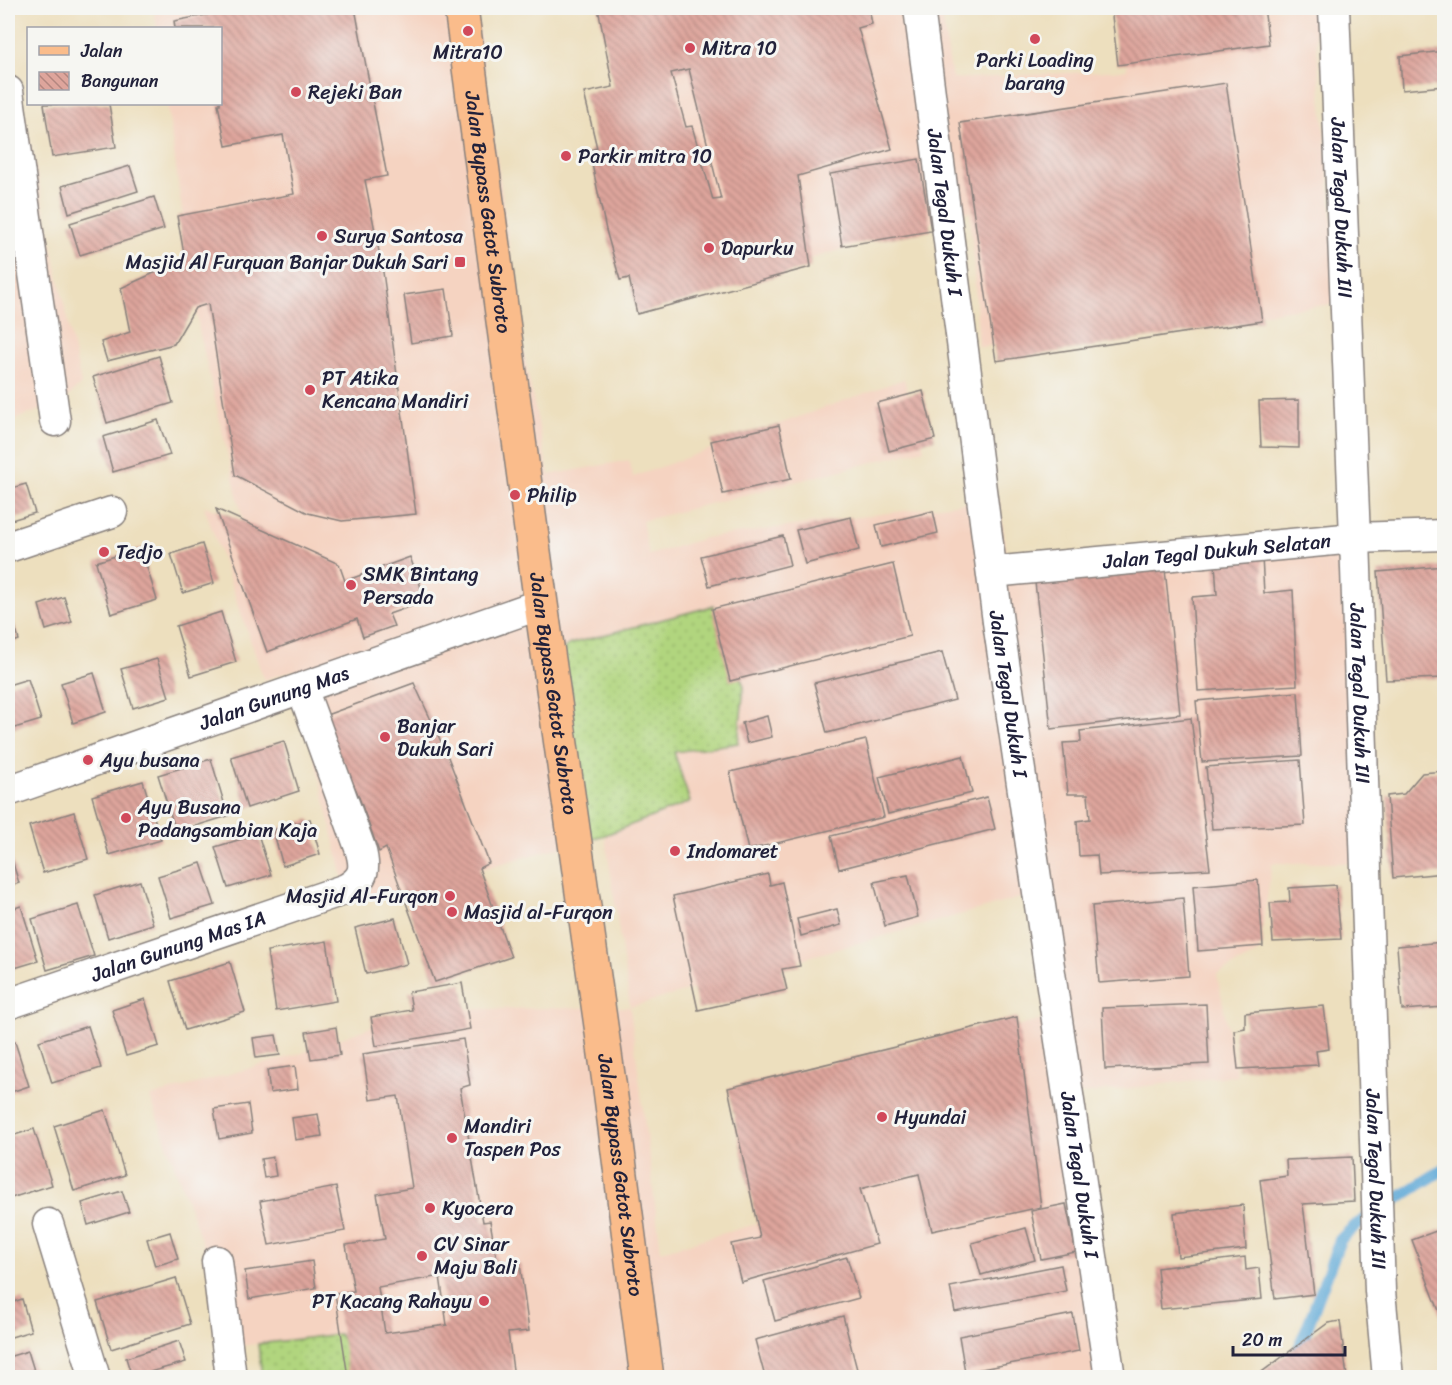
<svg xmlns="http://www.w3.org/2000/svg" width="1452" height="1385" font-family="Sriracha,sans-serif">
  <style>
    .built { fill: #f5d3c1; fill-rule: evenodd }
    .grass { fill: url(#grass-dots); stroke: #6a7c5c; stroke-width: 1.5 }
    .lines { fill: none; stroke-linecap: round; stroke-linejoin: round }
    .stream { stroke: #5fa9d7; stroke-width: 12 }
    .building { fill: url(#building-back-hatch); fill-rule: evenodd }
    .minor-casing { stroke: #88807c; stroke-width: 33 }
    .primary-casing { stroke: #88807c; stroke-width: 36 }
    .minor { stroke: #fff; stroke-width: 30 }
    .primary { stroke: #fabc8b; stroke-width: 33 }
    .poi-dot { fill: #d1495b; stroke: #f6f6f2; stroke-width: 2 }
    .labels { text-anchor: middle; stroke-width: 6; stroke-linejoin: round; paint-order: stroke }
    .poi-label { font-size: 20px; fill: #22223b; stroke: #f6f6f2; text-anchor: start }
    .street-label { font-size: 20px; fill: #22223b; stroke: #f6f6f2 }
  </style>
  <defs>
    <pattern id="grass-dots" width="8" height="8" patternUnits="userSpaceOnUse" patternTransform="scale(1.5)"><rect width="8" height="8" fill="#b1d57e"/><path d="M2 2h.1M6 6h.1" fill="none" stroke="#98b76e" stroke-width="1.8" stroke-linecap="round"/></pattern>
    <pattern id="building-back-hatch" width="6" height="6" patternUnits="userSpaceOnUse" patternTransform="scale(1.5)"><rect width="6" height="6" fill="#dea59c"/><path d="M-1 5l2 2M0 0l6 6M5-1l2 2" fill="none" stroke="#b48680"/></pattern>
  </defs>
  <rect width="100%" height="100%" fill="#f6f6f2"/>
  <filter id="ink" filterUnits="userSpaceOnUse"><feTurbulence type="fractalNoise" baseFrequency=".0167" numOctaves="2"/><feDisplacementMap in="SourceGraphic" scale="12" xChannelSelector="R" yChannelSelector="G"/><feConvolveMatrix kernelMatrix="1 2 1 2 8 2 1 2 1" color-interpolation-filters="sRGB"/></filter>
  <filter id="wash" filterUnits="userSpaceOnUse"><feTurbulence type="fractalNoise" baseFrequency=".008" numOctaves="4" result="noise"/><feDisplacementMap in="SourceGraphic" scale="24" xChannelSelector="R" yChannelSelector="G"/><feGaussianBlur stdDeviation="1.35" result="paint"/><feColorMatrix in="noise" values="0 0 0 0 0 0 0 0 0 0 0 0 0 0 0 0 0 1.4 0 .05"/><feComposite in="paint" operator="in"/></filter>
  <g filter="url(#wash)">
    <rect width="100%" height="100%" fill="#eddfbe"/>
    <g class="built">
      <path d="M154 8H476L525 360 549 475 629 460 633 477 904 379 924 449 642 521 649 555 705 538 999 498 1008 568 1353 542 1378 863H1272L1259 953 1217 974 1237 1075 1073 1095 1100 1377 366 1378 338 1334 239 1346 150 1097 302 1053 416 1010 630 1007 605 835 690 802 674 752 713 606 581 841 391 895 349 903 294 670 264 680 204 506 243 521 199 330 167 104H220V28H157ZM1048 890 1063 1015 739 1096 763 1222 661 1251 630 1007Z"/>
      <polygon points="615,8 941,8 952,79 1127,70 1121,8 1313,8 1340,303 1198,322 979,347 970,211 657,305"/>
      <polygon points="8,38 81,384 64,401 8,422"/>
    </g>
    <g class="grass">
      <polygon points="713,606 744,686 738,743 674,752 690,802 605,835 581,841 556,654 570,644"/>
      <polygon points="339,1334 366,1377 262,1377 258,1344"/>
    </g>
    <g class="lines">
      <polyline class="stream" points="1296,1357 1340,1240 1356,1225 1444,1169"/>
    </g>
    <g id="blocks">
      <g class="building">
        <polygon points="238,8 355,8 387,176 365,180 383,272 416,514 342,521 308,513 235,475 208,304 195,308 174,344 107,361 101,342 130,332 121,288 185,259 177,216 294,194 283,135 226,146 218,104 220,104 220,28 175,28 174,21 238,9"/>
        <path d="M598 8H869L872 24 858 28 892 149 798 176 811 267 637 314 629 278 620 280 606 230 589 150 597 148 584 93 613 87ZM689 69 721 199 713 200 692 126 686 127 671 73Z"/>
        <polygon points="1111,8 1264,8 1269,44 1118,65"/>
        <polygon points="1444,51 1444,86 1402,90 1400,56"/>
        <polygon points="1226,83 1262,321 996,361 960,123"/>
        <polygon points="44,104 109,104 116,147 52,157"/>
        <polygon points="919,159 931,231 842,246 830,174"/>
        <polygon points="130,166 138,191 69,213 62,186"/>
        <polygon points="154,197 164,229 80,255 70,223"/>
        <polygon points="446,289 453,336 411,343 404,295"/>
        <polygon points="159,356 173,403 107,423 93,377"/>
        <polygon points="923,391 935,439 889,451 877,403"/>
        <polygon points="1299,400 1299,448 1261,447 1259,401"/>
        <polygon points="158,420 170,455 113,472 103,437"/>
        <polygon points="779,425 791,479 723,494 711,441"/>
        <polygon points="26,484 35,513 8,521 8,489"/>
        <polygon points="216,509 339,564 345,581 410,557 426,601 389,614 394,626 363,637 357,619 267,652"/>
        <polygon points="933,511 938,533 881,547 876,525"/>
        <polygon points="851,517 859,550 805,564 796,530"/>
        <polygon points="783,536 790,565 709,586 701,556"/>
        <polygon points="202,544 214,583 183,593 171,554"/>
        <polygon points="141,548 157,600 111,614 96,562"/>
        <polygon points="1262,557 1264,593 1293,590 1297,685 1198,691 1192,597 1217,595 1215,562"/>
        <polygon points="1164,559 1180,714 1051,729 1034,573"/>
        <polygon points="893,564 910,636 730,681 712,609"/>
        <polygon points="1444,566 1444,678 1386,680 1378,572"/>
        <polygon points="64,597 72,622 46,630 39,605"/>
        <polygon points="8,603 19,640 8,644"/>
        <polygon points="221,612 236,662 191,676 176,626"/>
        <polygon points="942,652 955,700 827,733 814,683"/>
        <polygon points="157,659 169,697 133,708 121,669"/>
        <polygon points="94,673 106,712 73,723 61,683"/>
        <polygon points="28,679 41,720 8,730 8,685"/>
        <polygon points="414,683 448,757 489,863 479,868 511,957 435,982 386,848 379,852 357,792 321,717"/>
        <polygon points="1298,692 1302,756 1202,762 1196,701"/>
        <polygon points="767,716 772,737 747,743 742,723"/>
        <polygon points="1191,718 1210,869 1099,875 1097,855 1079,856 1077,821 1090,819 1088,794 1068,794 1063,743 1081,742 1080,731"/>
        <polygon points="866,740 884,817 748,850 730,772"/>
        <polygon points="284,741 299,791 247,808 231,757"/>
        <polygon points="963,756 972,793 888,814 879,777"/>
        <polygon points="211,759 228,816 176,832 158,775"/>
        <polygon points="1300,760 1305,825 1212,829 1206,767"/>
        <polygon points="1444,771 1444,873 1393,878 1387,796 1404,794 1422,773"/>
        <polygon points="143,781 161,840 109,855 92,796"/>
        <polygon points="987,797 995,829 839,869 831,836"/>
        <polygon points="74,812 88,859 43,873 29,826"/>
        <polygon points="310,819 320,854 283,866 273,830"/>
        <polygon points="258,834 271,875 228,888 215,847"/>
        <polygon points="8,847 19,883 8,887"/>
        <polygon points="201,863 215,905 171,918 158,876"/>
        <polygon points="768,874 770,885 782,882 800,966 782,969 787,990 698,1010 673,896"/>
        <polygon points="908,875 918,917 885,926 874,882"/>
        <polygon points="1258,880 1263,946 1198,951 1193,886"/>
        <polygon points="140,881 153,924 108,938 95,895"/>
        <polygon points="1336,885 1341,939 1273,942 1270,903 1290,902 1289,888"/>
        <polygon points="1183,898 1189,976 1099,983 1092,906"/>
        <polygon points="78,905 94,956 47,970 32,919"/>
        <polygon points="21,906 38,961 8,970 8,910"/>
        <polygon points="837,909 841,925 801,936 797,919"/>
        <polygon points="395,918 407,964 366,974 355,928"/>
        <polygon points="327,941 336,1001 276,1011 267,951"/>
        <polygon points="1444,942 1444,1007 1402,1010 1397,946"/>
        <polygon points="230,962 245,1012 185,1030 170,981"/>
        <polygon points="462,983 470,1029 376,1046 371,1017 412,1010 409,992"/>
        <polygon points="145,999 159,1046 126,1056 112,1010"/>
        <polygon points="1206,1004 1209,1064 1105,1069 1102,1008"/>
        <polygon points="1324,1006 1329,1049 1316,1051 1318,1065 1238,1069 1234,1030 1245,1028 1245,1013"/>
        <polygon points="1017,1017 1041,1207 932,1231 919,1174 860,1189 877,1244 741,1282 731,1244 760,1238 728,1088"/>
        <polygon points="88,1026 101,1068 52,1083 39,1041"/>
        <polygon points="336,1027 340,1055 311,1059 306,1032"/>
        <polygon points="276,1035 280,1055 256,1058 253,1038"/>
        <path d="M463 1039 470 1085 460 1088 483 1222 490 1221 498 1267 520 1264 529 1331 508 1333 514 1377H348L335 1293 354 1291 346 1245 385 1239 377 1194 412 1188 398 1096 370 1100 363 1054ZM440 1276 447 1325 385 1333 378 1287Z"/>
        <polygon points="15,1042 29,1086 8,1093 8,1044"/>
        <polygon points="295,1066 298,1089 270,1093 267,1070"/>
        <polygon points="248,1104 252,1133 219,1139 214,1109"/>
        <polygon points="105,1110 125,1175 74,1191 54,1126"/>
        <polygon points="318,1114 322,1136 295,1140 292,1118"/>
        <polygon points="34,1129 52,1185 8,1199 8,1137"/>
        <polygon points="273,1157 276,1176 264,1178 261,1159"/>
        <polygon points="1352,1157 1354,1201 1303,1204 1314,1294 1275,1299 1260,1180 1287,1176 1286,1160"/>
        <polygon points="336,1187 345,1231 269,1245 260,1201"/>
        <polygon points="122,1191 129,1212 88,1225 82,1203"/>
        <polygon points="1066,1204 1076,1252 1041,1259 1031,1211"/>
        <polygon points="1243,1205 1246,1249 1178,1257 1174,1213"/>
        <polygon points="1026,1228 1035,1260 981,1275 972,1243"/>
        <polygon points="1444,1228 1444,1324 1412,1240"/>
        <polygon points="170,1232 178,1259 155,1266 147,1239"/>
        <polygon points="847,1257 859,1298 775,1321 764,1281"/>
        <polygon points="1245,1257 1246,1270 1259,1268 1262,1299 1161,1309 1157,1268"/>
        <polygon points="312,1261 316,1288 249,1299 245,1271"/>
        <polygon points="1061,1265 1066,1291 955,1312 950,1287"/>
        <polygon points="176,1278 190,1324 111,1349 97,1302"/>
        <polygon points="22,1299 31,1331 8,1338 8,1304"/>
        <polygon points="1073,1314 1079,1351 965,1372 959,1336"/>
        <polygon points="843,1316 859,1377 765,1377 755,1340"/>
        <polygon points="1340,1321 1347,1377 1255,1377 1328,1323"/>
        <polygon points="179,1341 186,1362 132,1377 126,1358"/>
        <polygon points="28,1351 36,1377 8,1377 8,1357"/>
      </g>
    </g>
  </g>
  <g filter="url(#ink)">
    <use href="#blocks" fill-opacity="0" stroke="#88807c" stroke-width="1.5"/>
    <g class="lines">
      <defs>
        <g id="minor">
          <path id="s1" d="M919 8 998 622 1110 1378"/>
          <path id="s2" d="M1334 8 1355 538 1380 1291 1388 1378"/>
          <polyline points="8,91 55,421"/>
          <polyline points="8,547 112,512"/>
          <path id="s3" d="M992 572 1355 538 1444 535"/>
          <path id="s4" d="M8 791 541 604"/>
          <path id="s5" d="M8 1004 346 889C365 878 366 868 360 848L302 688"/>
          <polyline points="48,1224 95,1378"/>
          <polyline points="217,1261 231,1378"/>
        </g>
        <g id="primary">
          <path id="s6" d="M461 8 541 604 610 1089 647 1378"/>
        </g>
      </defs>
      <use href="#minor" class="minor-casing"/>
      <use href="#primary" class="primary-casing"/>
      <use href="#minor" class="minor"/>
      <use href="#primary" class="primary"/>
    </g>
  </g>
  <g class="poi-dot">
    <circle cx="468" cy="31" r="6"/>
    <circle cx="1035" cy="39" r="6"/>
    <circle cx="690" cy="48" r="6"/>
    <circle cx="296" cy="92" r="6"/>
    <circle cx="566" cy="156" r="6"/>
    <circle cx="322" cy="236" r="6"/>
    <circle cx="709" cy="248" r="6"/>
    <rect x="454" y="256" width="12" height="12" rx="3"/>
    <circle cx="310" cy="390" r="6"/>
    <circle cx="515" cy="495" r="6"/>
    <circle cx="104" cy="552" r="6"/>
    <circle cx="351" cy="585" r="6"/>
    <circle cx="385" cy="737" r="6"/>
    <circle cx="88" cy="760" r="6"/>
    <circle cx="126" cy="818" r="6"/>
    <circle cx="675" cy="851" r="6"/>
    <circle cx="450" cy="896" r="6"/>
    <circle cx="452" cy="912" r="6"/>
    <circle cx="882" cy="1117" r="6"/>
    <circle cx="452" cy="1138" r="6"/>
    <circle cx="430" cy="1208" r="6"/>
    <circle cx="422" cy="1256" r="6"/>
    <circle cx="484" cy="1301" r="6"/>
  </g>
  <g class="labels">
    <g class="poi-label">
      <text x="702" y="55">Mitra 10</text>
      <text x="468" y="59" text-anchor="middle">Mitra10</text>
      <text x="1035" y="67" text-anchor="middle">Parki Loading<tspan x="1035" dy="23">barang</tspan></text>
      <text x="308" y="99">Rejeki Ban</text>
      <text x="578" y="163">Parkir mitra 10</text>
      <text x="334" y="243">Surya Santosa</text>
      <text x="721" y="255">Dapurku</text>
      <text x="448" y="269" text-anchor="end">Masjid Al Furquan Banjar Dukuh Sari</text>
      <text x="322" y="385">PT Atika<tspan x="322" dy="23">Kencana Mandiri</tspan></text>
      <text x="527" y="502">Philip</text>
      <text x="116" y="559">Tedjo</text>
      <text x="363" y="581">SMK Bintang<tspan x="363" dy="23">Persada</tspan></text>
      <text x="397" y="733">Banjar<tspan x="397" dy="23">Dukuh Sari</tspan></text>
      <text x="100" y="767">Ayu busana</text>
      <text x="138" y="814">Ayu Busana<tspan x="138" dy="23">Padangsambian Kaja</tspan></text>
      <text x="687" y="858">Indomaret</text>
      <text x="438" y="903" text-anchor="end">Masjid Al-Furqon</text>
      <text x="464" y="919">Masjid al-Furqon</text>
      <text x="894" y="1124">Hyundai</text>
      <text x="464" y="1133">Mandiri<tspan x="464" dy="23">Taspen Pos</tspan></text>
      <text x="442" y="1215">Kyocera</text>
      <text x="434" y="1251">CV Sinar<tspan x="434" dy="23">Maju Bali</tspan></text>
      <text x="472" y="1308" text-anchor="end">PT Kacang Rahayu</text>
    </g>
    <g class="street-label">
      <text dy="7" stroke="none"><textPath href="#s2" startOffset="200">Jalan Tegal Dukuh III</textPath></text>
      <text dy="7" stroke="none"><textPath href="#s6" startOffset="206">Jalan Bypass Gatot Subroto</textPath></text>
      <text dy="7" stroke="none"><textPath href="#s1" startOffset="206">Jalan Tegal Dukuh I</textPath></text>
      <text dy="7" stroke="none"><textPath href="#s3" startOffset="226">Jalan Tegal Dukuh Selatan</textPath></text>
      <text dy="7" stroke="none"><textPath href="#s6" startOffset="692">Jalan Bypass Gatot Subroto</textPath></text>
      <text dy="7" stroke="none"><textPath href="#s1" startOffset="692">Jalan Tegal Dukuh I</textPath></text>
      <text dy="7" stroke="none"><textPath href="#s2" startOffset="686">Jalan Tegal Dukuh III</textPath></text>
      <text dy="7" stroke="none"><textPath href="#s4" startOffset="282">Jalan Gunung Mas</textPath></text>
      <text dy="7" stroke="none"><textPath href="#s5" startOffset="180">Jalan Gunung Mas IA</textPath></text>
      <text dy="7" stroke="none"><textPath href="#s6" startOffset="1178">Jalan Bypass Gatot Subroto</textPath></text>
      <text dy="7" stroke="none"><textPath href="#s1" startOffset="1178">Jalan Tegal Dukuh I</textPath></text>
      <text dy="7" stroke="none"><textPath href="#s2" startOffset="1172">Jalan Tegal Dukuh III</textPath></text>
    </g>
  </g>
  <rect width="1452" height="1385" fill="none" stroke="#f6f6f2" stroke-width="30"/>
  <rect x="27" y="27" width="195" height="78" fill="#f6f6f2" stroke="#a1a1a9" stroke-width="1.5"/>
  <rect x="39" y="46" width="30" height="9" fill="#fabc8b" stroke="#a1a1a9" stroke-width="1.5"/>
  <text x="81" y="57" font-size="18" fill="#22223b">Jalan</text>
  <rect x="39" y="72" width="30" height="18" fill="url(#building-back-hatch)" stroke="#a1a1a9" stroke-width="1.5"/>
  <text x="81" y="87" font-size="18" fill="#22223b">Bangunan</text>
  <path d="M1233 1346v9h112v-9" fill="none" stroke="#22223b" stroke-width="3"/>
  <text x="1242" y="1346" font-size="18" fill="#22223b" stroke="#f6f6f2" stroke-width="4.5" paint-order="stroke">20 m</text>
</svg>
